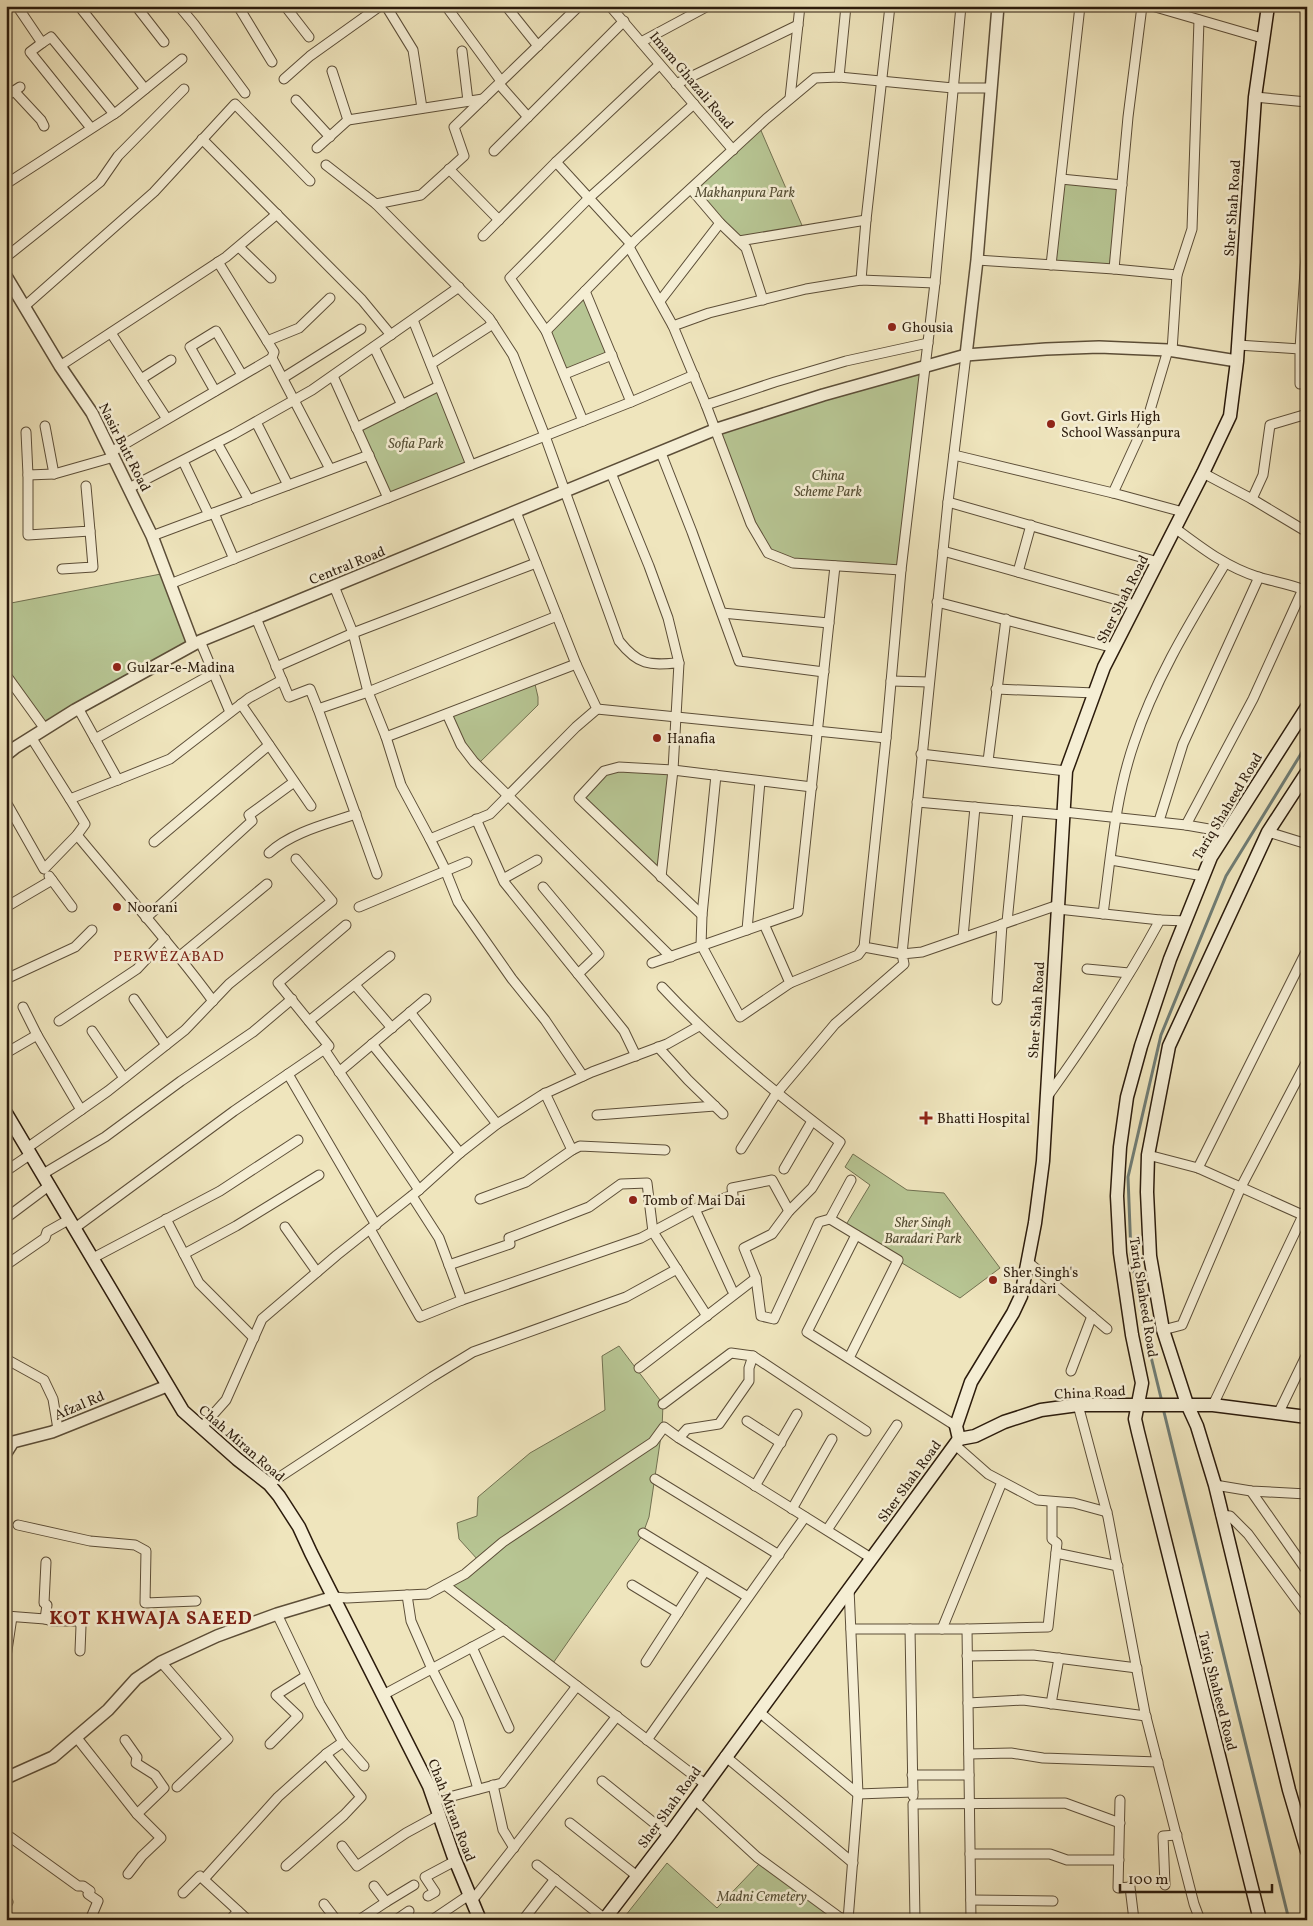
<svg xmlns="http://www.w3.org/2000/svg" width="1313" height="1926" font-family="Vollkorn,serif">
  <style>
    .green { fill: #b7c593; stroke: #717050 }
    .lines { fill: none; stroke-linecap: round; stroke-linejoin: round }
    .stream { stroke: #6f7c74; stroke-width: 3 }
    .minor-casing { stroke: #5c4e38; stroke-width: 11 }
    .tertiary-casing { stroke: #5c4e38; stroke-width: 14 }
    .secondary-casing { stroke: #2b1b0c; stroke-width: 15 }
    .minor { stroke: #f5eed4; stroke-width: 9 }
    .tertiary { stroke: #f5eed4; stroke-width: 11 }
    .secondary { stroke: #f5eed4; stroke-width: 12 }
    .poi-dot { fill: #8f2418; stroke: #f5eed4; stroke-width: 2 }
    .labels { text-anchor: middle; stroke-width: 5; stroke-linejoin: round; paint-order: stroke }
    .street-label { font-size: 14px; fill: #2b1b0c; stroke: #f5eed4 }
    .park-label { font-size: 14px; font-style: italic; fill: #554e34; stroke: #f5eed4 }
    .poi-label { font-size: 14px; fill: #2b1b0c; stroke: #f5eed4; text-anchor: start }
    .neighbourhood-label { font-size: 15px; letter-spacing: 1px; fill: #7a1f14; stroke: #f5eed4 }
    .district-label { font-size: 19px; font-weight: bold; letter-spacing: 1px; fill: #7a1f14; stroke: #f5eed4 }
  </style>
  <rect width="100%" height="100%" fill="#efe5bd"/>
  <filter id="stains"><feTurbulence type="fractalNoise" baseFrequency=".004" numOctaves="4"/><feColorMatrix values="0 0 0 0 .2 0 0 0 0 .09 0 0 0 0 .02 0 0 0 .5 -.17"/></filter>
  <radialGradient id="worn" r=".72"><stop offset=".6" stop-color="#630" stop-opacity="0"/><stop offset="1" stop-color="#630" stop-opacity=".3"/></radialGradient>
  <g class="green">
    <polygon points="759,126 804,230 739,241 691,189"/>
    <polygon points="1061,179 1122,185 1114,269 1051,265"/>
    <polygon points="585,291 612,355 565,374 546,331"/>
    <polygon points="922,372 901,570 793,563 768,553 713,431"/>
    <polygon points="439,386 471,465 388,498 356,428"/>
    <polygon points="166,573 193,644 45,729 6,676 6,604"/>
    <polygon points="534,680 538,697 538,705 477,765 447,714"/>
    <polygon points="673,770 661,877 581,801 604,771"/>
    <polygon points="853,1154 907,1190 944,1193 1000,1268 960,1298 844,1228 870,1185 845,1167"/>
    <polygon points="619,1346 663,1404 662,1429 649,1517 642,1536 551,1666 445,1585 478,1560 459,1539 457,1523 477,1516 478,1497 530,1453 605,1410 602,1356"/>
    <polygon points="667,1863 717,1908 760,1863 835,1920 622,1920"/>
  </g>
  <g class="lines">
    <g class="stream">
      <polyline points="1162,1402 1143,1324 1131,1254 1128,1177 1161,1035 1226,876 1307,744"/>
      <polyline points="1163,1408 1289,1920"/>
    </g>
    <defs>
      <g id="minor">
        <polyline points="17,6 42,43 51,37 114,114"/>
        <polyline points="79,6 145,89"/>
        <polyline points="136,6 164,42"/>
        <polyline points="179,6 194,24 245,93"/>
        <polyline points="238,6 272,62"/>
        <polyline points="285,6 309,37"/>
        <polyline points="386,6 413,50 422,108"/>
        <polyline points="446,6 501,81"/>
        <polyline points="506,6 538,46"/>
        <polyline points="610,6 733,150"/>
        <polyline points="961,6 935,283 901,570 886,738 864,947 902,954 948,502 966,355"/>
        <polyline points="1152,6 1262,38"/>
        <polyline points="641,42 708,6"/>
        <polyline points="42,43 30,52 91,128"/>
        <polyline points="462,51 468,101"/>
        <polyline points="332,71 348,120 483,99"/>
        <polyline points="839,77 846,6"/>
        <polyline points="284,79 310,56 380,6"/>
        <polyline points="499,84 528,117"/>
        <polyline points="676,84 798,25"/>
        <polyline points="14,91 41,120 44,126"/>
        <polyline points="6,96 20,87"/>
        <polyline points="1255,97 1307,102"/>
        <polyline points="790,98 800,6"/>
        <polyline points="296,100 330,137"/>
        <polyline points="202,139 362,300 391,335"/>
        <polyline points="317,148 348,120"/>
        <polyline points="494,151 624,21"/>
        <polyline points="556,162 631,244"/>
        <polyline points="326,165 376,204 421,195 464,156 454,127 579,6"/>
        <polyline points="449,169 499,220"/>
        <polyline points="1061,179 1122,185"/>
        <polyline points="6,184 117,112 182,59"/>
        <polyline points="691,189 720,223 746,248 763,300"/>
        <path d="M376 204 489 318 513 355 545 436 619 641C639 666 649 665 679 663"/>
        <polyline points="483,236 556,162 659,65"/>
        <polyline points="739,241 866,220"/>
        <polyline points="239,247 271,278"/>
        <polyline points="629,247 673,326 706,405 751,524 768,553 793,563 901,570"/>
        <polyline points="6,257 100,182 118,156 184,89"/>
        <polyline points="977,260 1114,269 1177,275"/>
        <polyline points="218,262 274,352 272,358 330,469"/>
        <polyline points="1051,265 1080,6"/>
        <polyline points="1114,269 1128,117 1142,6"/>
        <polyline points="861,280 866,220 890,6"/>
        <polyline points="585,291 631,402"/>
        <polyline points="660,301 720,223"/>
        <polyline points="25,306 154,192 235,104 310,181"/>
        <polyline points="413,320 471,465"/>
        <polyline points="673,326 709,313 806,289 861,280 935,283"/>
        <polyline points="546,331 637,238 766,119 815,78 839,77 953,88 991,88"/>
        <polyline points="111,333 167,419"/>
        <polyline points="267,341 299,328 330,298"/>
        <polyline points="1238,345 1300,349 1300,384"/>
        <polyline points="374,347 402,405"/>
        <polyline points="1300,349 1307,239"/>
        <polyline points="1172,351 1177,275 1192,229 1199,20"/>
        <polyline points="431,364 493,324"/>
        <polyline points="60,366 226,257 277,214"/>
        <polyline points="565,374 612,355"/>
        <polyline points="333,376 388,498"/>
        <polyline points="283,378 361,329"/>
        <polyline points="141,379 171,360"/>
        <polyline points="215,391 190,347 216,331 242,375"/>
        <polyline points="706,405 775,382 846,361 928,343"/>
        <polyline points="583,421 546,331 510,278 589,198 694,104"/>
        <polyline points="256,422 288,485"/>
        <polyline points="45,426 54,474"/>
        <polyline points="356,428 439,386"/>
        <polyline points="26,432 28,475 54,474 114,457"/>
        <polyline points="217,443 249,500"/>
        <polyline points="111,452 272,358"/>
        <polyline points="661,453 692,532 739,661 824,672"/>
        <polyline points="954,455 1113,493 1148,417 1168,350"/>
        <polyline points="183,461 209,515"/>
        <polyline points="611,473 649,566 668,618 679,663 673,770 661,877"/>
        <polyline points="1203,473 1252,499 1263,475 1270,425 1307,414"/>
        <polyline points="28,475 28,535 90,531 86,486"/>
        <polyline points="129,488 234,434 312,390 459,287"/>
        <polyline points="1113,493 1183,512"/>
        <polyline points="1252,499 1307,532"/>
        <polyline points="948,502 1158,562"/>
        <polyline points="214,513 234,559"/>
        <path d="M1175 528C1202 548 1226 567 1258 577 1275 582 1291 584 1307 591"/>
        <polyline points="152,536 369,455"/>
        <polyline points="943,551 1135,605"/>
        <polyline points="62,569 93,567 90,531"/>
        <polyline points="1018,572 1031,525"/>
        <polyline points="170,584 631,402 694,375"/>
        <polyline points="334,586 353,633 368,692 386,737 401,785 430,839 490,814 576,727 597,709 576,664 516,512"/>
        <polyline points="937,602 1114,648"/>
        <polyline points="722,613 829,623"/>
        <polyline points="256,618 289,697 310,689 318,709"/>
        <polyline points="200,641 230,712"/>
        <polyline points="276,667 353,633 536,563"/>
        <polyline points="6,675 45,729"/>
        <polyline points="891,681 929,682"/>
        <polyline points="996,689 1095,693"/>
        <polyline points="241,704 311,806"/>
        <polyline points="78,708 118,780"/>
        <polyline points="597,709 886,738"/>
        <polyline points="447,714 461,745 474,762 671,957"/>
        <polyline points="31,737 70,799 170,759 249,698 282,680"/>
        <polyline points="386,737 576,664"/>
        <polyline points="95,739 214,673"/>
        <polyline points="921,754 1066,771"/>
        <polyline points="988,761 1006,619"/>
        <polyline points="6,802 44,869 77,835 85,824 70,799"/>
        <polyline points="917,802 1063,815"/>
        <polyline points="1064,812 1186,825 1226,832"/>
        <polyline points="476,819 504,882 624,1031 636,1056"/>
        <polyline points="1159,821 1183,744 1259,577"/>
        <polyline points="1186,825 1253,699 1303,589"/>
        <polyline points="1268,832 1307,844"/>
        <path d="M77 835C122 890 171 943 213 1001"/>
        <polyline points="430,839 444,867 458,902 512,979 545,1020 583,1076"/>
        <polyline points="154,842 269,745"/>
        <path d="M269 853C292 832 327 824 356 814"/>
        <polyline points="1111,860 1203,876"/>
        <polyline points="377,874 318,709 368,692 557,616"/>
        <polyline points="49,876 72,907"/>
        <polyline points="503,879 537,860"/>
        <polyline points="543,887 599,954 578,974"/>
        <polyline points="6,907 52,880"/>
        <polyline points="359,907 467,862"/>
        <polyline points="1058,909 1160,920"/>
        <path d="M1103 914C1111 856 1115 798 1134 743 1155 679 1191 621 1225 564"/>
        <polyline points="702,915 579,798 604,771 619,767 673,770 812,787"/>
        <polyline points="146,918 252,821 249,815 294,782"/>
        <polyline points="1007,922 1018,811"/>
        <polyline points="747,930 760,781"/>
        <polyline points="963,937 975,807"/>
        <polyline points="701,946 702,915 716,775"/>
        <polyline points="704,950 740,1017 790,983 764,924"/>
        <polyline points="180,956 267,884"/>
        <polyline points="652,963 798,912 835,566"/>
        <polyline points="1087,969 1129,973"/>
        <polyline points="6,979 75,947 92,930"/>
        <polyline points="790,983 858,955 864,947"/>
        <polyline points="355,985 392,1028"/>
        <path d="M662 987C717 1046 776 1093 840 1142L812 1188 789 1211 772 1234 744 1248 756 1278 761 1316 774 1319 819 1222 830 1219"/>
        <polyline points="134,999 166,1045"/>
        <polyline points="997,1000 1002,924"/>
        <polyline points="23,1007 37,1035"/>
        <polyline points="410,1012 497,1124"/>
        <polyline points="59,1021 137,969 165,939"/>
        <polyline points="309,1021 390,956"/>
        <polyline points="92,1031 124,1078"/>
        <polyline points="372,1044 460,1153"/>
        <polyline points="658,1047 688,1080 723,1114"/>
        <polyline points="324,1049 419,1190"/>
        <polyline points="6,1053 37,1035 81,1110"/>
        <polyline points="339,1072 426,999"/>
        <polyline points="288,1074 376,1225"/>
        <polyline points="545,1093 572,1150 580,1146 665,1150"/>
        <path d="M1047 1097C1088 1040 1127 981 1160 920L1186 921"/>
        <polyline points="597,1115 715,1106"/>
        <polyline points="27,1148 108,1091 185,1030 229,984 332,901 296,859"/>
        <polyline points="741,1149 776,1094 835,1024 904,964 902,954 922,952 1058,905"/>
        <polyline points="1148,1155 1198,1168 1307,1217"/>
        <polyline points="1198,1168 1307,950"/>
        <polyline points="784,1169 812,1121"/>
        <polyline points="6,1171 31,1154"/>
        <polyline points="43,1174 105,1137 181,1081 253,1032 292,999"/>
        <polyline points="480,1199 526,1182 572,1150"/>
        <polyline points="6,1218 50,1185"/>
        <polyline points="166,1219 199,1283 254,1338"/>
        <polyline points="285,1227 317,1272"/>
        <polyline points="75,1228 234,1111 329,1046 278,983 346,925"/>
        <polyline points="370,1229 420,1317 462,1300 439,1238 412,1196"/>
        <polyline points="856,1235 807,1332 956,1426"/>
        <polyline points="184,1254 236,1226 319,1175"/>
        <polyline points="93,1258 220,1191 298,1140"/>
        <polyline points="1028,1262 1107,1329"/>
        <polyline points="6,1265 45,1238 47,1232 70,1219"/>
        <polyline points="449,1265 510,1244 509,1238 589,1207 621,1184 647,1183 653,1232 707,1316"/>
        <polyline points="732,1290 695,1209 733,1195 732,1188 772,1180 789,1211"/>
        <polyline points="462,1300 641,1238 695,1209"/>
        <polyline points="1163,1330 1182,1325 1241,1187 1307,1061"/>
        <polyline points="849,1358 898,1260 830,1219 851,1180"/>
        <polyline points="6,1359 44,1380 53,1399 58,1429"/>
        <polyline points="639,1368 756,1278"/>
        <polyline points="1071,1371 1092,1316"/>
        <polyline points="663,1404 731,1353 753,1356"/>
        <polyline points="1078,1405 1108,1517 1145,1713 1194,1904 1200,1920"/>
        <polyline points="1213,1405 1307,1207"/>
        <polyline points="1278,1414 1307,1354"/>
        <polyline points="747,1421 781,1443"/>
        <polyline points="201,1428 226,1400 262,1319 337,1255 419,1190 460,1153 497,1124 542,1095 592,1072 667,1044 699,1026"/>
        <polyline points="679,1438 687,1429 719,1424 749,1381 749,1368 753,1356 866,1431"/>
        <polyline points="954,1444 988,1474 1037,1500 1074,1503 1107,1512"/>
        <polyline points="655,1479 779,1555"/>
        <polyline points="269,1484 432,1377 473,1352 626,1297 677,1269"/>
        <polyline points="1215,1485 1251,1491 1307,1494"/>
        <polyline points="755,1486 797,1414"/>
        <polyline points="1251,1491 1307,1571"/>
        <polyline points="792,1509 832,1439"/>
        <polyline points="1221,1515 1230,1516 1248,1534 1307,1614"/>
        <polyline points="18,1525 90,1541 135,1545 146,1551 145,1603 196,1601"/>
        <polyline points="827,1530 897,1425"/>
        <polyline points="643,1533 748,1597"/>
        <polyline points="1056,1553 1118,1566"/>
        <polyline points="445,1585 705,1784"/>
        <polyline points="632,1585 678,1613"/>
        <polyline points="407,1595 411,1621 432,1669 458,1720 478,1789"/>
        <polyline points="334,1597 347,1598 428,1594 465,1574 503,1542 653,1442 664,1427 679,1438 871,1558"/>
        <polyline points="277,1614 320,1704 343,1742 326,1754"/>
        <polyline points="6,1616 45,1619 47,1605 44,1603 46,1562"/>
        <polyline points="45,1619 52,1621 79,1621 81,1626 80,1651"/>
        <polyline points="851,1629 967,1629 1048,1627 1057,1543 1052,1539 1052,1502"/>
        <polyline points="910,1629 913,1796"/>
        <polyline points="942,1629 1002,1482"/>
        <polyline points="967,1629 971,1920"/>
        <polyline points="472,1647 509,1728"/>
        <polyline points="967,1656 1033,1655 1137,1668"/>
        <polyline points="6,1657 12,1617"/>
        <polyline points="161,1662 228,1739 177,1787"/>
        <polyline points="646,1662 705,1571"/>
        <polyline points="383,1695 504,1630"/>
        <polyline points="968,1703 1023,1700 1146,1716"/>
        <polyline points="1051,1704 1059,1658"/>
        <polyline points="758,1711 858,1794 913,1792"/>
        <polyline points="77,1738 137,1814 161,1838 142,1856 128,1874"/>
        <polyline points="125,1740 137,1757 136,1763 155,1775 164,1788 137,1814"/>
        <polyline points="647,1740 805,1517"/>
        <polyline points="343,1742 364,1766"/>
        <polyline points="270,1744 298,1716 276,1695 306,1676"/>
        <polyline points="969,1754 1011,1753 1043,1758 1158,1762"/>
        <polyline points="725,1756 853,1863"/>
        <polyline points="912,1775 969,1775"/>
        <polyline points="602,1781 669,1835"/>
        <polyline points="493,1785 503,1830 514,1848"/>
        <polyline points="694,1799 757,1857 839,1917 848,1920"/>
        <polyline points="1120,1800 1118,1888 1130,1887 1134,1920"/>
        <polyline points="434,1801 502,1783 577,1686"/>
        <polyline points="570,1823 637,1876"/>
        <polyline points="6,1834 78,1886 83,1886 90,1891 88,1894 98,1901 90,1920"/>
        <polyline points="342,1846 357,1866 406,1833 439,1815"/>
        <polyline points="970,1854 1050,1854 1067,1860 1119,1860"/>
        <polyline points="537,1865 605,1919"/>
        <polyline points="204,1879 278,1797 326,1754 361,1797 344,1815 286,1866"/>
        <polyline points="1165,1885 1163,1836 1177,1835"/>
        <polyline points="183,1893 200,1876 248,1920"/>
        <polyline points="428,1896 435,1892 425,1877 455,1861"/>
        <polyline points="971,1900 1053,1901"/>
        <polyline points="386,1902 414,1885"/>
        <polyline points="471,1902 617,1716"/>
        <polyline points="324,1904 334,1917 331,1920"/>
        <polyline points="6,1906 8,1902"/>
        <polyline points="230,1920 238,1911"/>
        <polyline points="359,1920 386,1902 374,1886"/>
        <polyline points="396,1920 409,1911"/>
        <polyline points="432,1920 469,1895"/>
        <polyline points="523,1920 555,1879"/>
        <polyline points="848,1920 858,1794 849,1588"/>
        <polyline points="915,1920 913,1804 1065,1803 1120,1823"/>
      </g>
      <g id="tertiary">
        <polyline points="6,276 60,366 92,413 152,536 193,644"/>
        <polyline points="966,355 977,260 998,6"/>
        <polyline points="6,755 16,747 75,710 200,641 714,430 823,395 966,355 1046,349 1099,347 1168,350 1237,361"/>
        <polyline points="6,1453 13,1442 52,1432 167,1386"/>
        <polyline points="6,1778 53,1757 108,1710 136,1679 161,1662 217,1636 277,1614 334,1597"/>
      </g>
      <g id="secondary">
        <polyline points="1307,772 1268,832 1169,1046 1148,1155 1147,1192 1150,1256 1163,1330 1187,1404 1197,1426 1215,1485 1289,1790 1307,1851"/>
        <polyline points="6,1113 183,1411 237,1459 269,1484 279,1496 299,1527 311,1553 429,1786 453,1855 480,1920"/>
        <polyline points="959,1439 956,1426 971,1382 1013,1313 1021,1296 1035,1223 1043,1161 1066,771 1104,667 1203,473 1230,416 1237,361 1255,97 1268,6"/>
        <polyline points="959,1439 975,1436 1004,1422 1041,1410 1078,1405 1213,1405 1307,1417"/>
        <polyline points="604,1920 669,1835 959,1439"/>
        <polyline points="1260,1920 1138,1432 1135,1419 1142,1383 1132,1335 1120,1253 1117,1196 1120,1147 1127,1097 1141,1046 1170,959 1211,857 1307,707"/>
      </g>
    </defs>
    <use href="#minor" class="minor-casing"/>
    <use href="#tertiary" class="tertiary-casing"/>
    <use href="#secondary" class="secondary-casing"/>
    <use href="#minor" class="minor"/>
    <use href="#tertiary" class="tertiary"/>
    <use href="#secondary" class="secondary"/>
  </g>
  <g class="poi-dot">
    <circle cx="892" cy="327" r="5"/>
    <circle cx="1051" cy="424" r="5"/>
    <circle cx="117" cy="667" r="5"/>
    <circle cx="657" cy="738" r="5"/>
    <circle cx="117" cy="907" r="5"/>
    <path d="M923.5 1110.5h5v5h5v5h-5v5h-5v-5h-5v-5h5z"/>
    <circle cx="633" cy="1200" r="5"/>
    <circle cx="993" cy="1280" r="5"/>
  </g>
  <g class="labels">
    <g class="street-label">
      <text transform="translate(692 80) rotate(50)" y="5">Imam Ghazali Road</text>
      <text transform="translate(1232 208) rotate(-86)" y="5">Sher Shah Road</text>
      <text transform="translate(125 447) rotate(63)" y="5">Nasir Butt Road</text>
      <text transform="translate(347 565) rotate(-22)" y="5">Central Road</text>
      <text transform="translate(1122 599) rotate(-63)" y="5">Sher Shah Road</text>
      <text transform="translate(1227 806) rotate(-59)" y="5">Tariq Shaheed Road</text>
      <text transform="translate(1036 1010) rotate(-86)" y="5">Sher Shah Road</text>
      <text transform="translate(1144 1297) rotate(81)" y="5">Tariq Shaheed Road</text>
      <text transform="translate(1090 1392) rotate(-3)" y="5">China Road</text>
      <text transform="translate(79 1405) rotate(-23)" y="5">Afzal Rd</text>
      <text transform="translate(242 1443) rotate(41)" y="5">Chah Miran Road</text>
      <text transform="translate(909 1481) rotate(-54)" y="5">Sher Shah Road</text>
      <text transform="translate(1218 1691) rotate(76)" y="5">Tariq Shaheed Road</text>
      <text transform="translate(669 1807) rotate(-54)" y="5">Sher Shah Road</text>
      <text transform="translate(452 1810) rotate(69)" y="5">Chah Miran Road</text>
    </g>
    <g class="park-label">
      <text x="745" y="197">Makhanpura Park</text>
      <text x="416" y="448">Sofia Park</text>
      <text x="828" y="480">China<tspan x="828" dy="16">Scheme Park</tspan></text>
      <text x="923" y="1227">Sher Singh<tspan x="923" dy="16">Baradari Park</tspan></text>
      <text x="762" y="1901">Madni Cemetery</text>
    </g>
    <g class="poi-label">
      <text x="902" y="332">Ghousia</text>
      <text x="1061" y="421">Govt. Girls High<tspan x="1061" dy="16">School Wassanpura</tspan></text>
      <text x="127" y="672">Gulzar-e-Madina</text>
      <text x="667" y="743">Hanafia</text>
      <text x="127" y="912">Noorani</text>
      <text x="937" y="1123">Bhatti Hospital</text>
      <text x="643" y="1205">Tomb of Mai Dai</text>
      <text x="1003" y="1277">Sher Singh's<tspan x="1003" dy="16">Baradari</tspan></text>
    </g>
    <g class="neighbourhood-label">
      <text x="169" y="961">PERWEZABAD</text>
    </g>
    <g class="district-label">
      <text x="151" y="1624">KOT KHWAJA SAEED</text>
    </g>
  </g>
  <rect width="1313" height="1926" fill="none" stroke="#efe5bd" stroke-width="25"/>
  <rect x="8" y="8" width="1298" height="1911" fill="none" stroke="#2b1b0c" stroke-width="2.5"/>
  <rect x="12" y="12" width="1288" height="1901" fill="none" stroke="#2b1b0c"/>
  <path d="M1120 1884v8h152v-8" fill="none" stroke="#2b1b0c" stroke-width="2.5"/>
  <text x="1128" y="1884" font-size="15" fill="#2b1b0c" stroke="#f5eed4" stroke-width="4" paint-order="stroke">100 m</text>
  <rect width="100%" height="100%" filter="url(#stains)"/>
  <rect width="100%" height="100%" fill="url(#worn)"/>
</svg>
